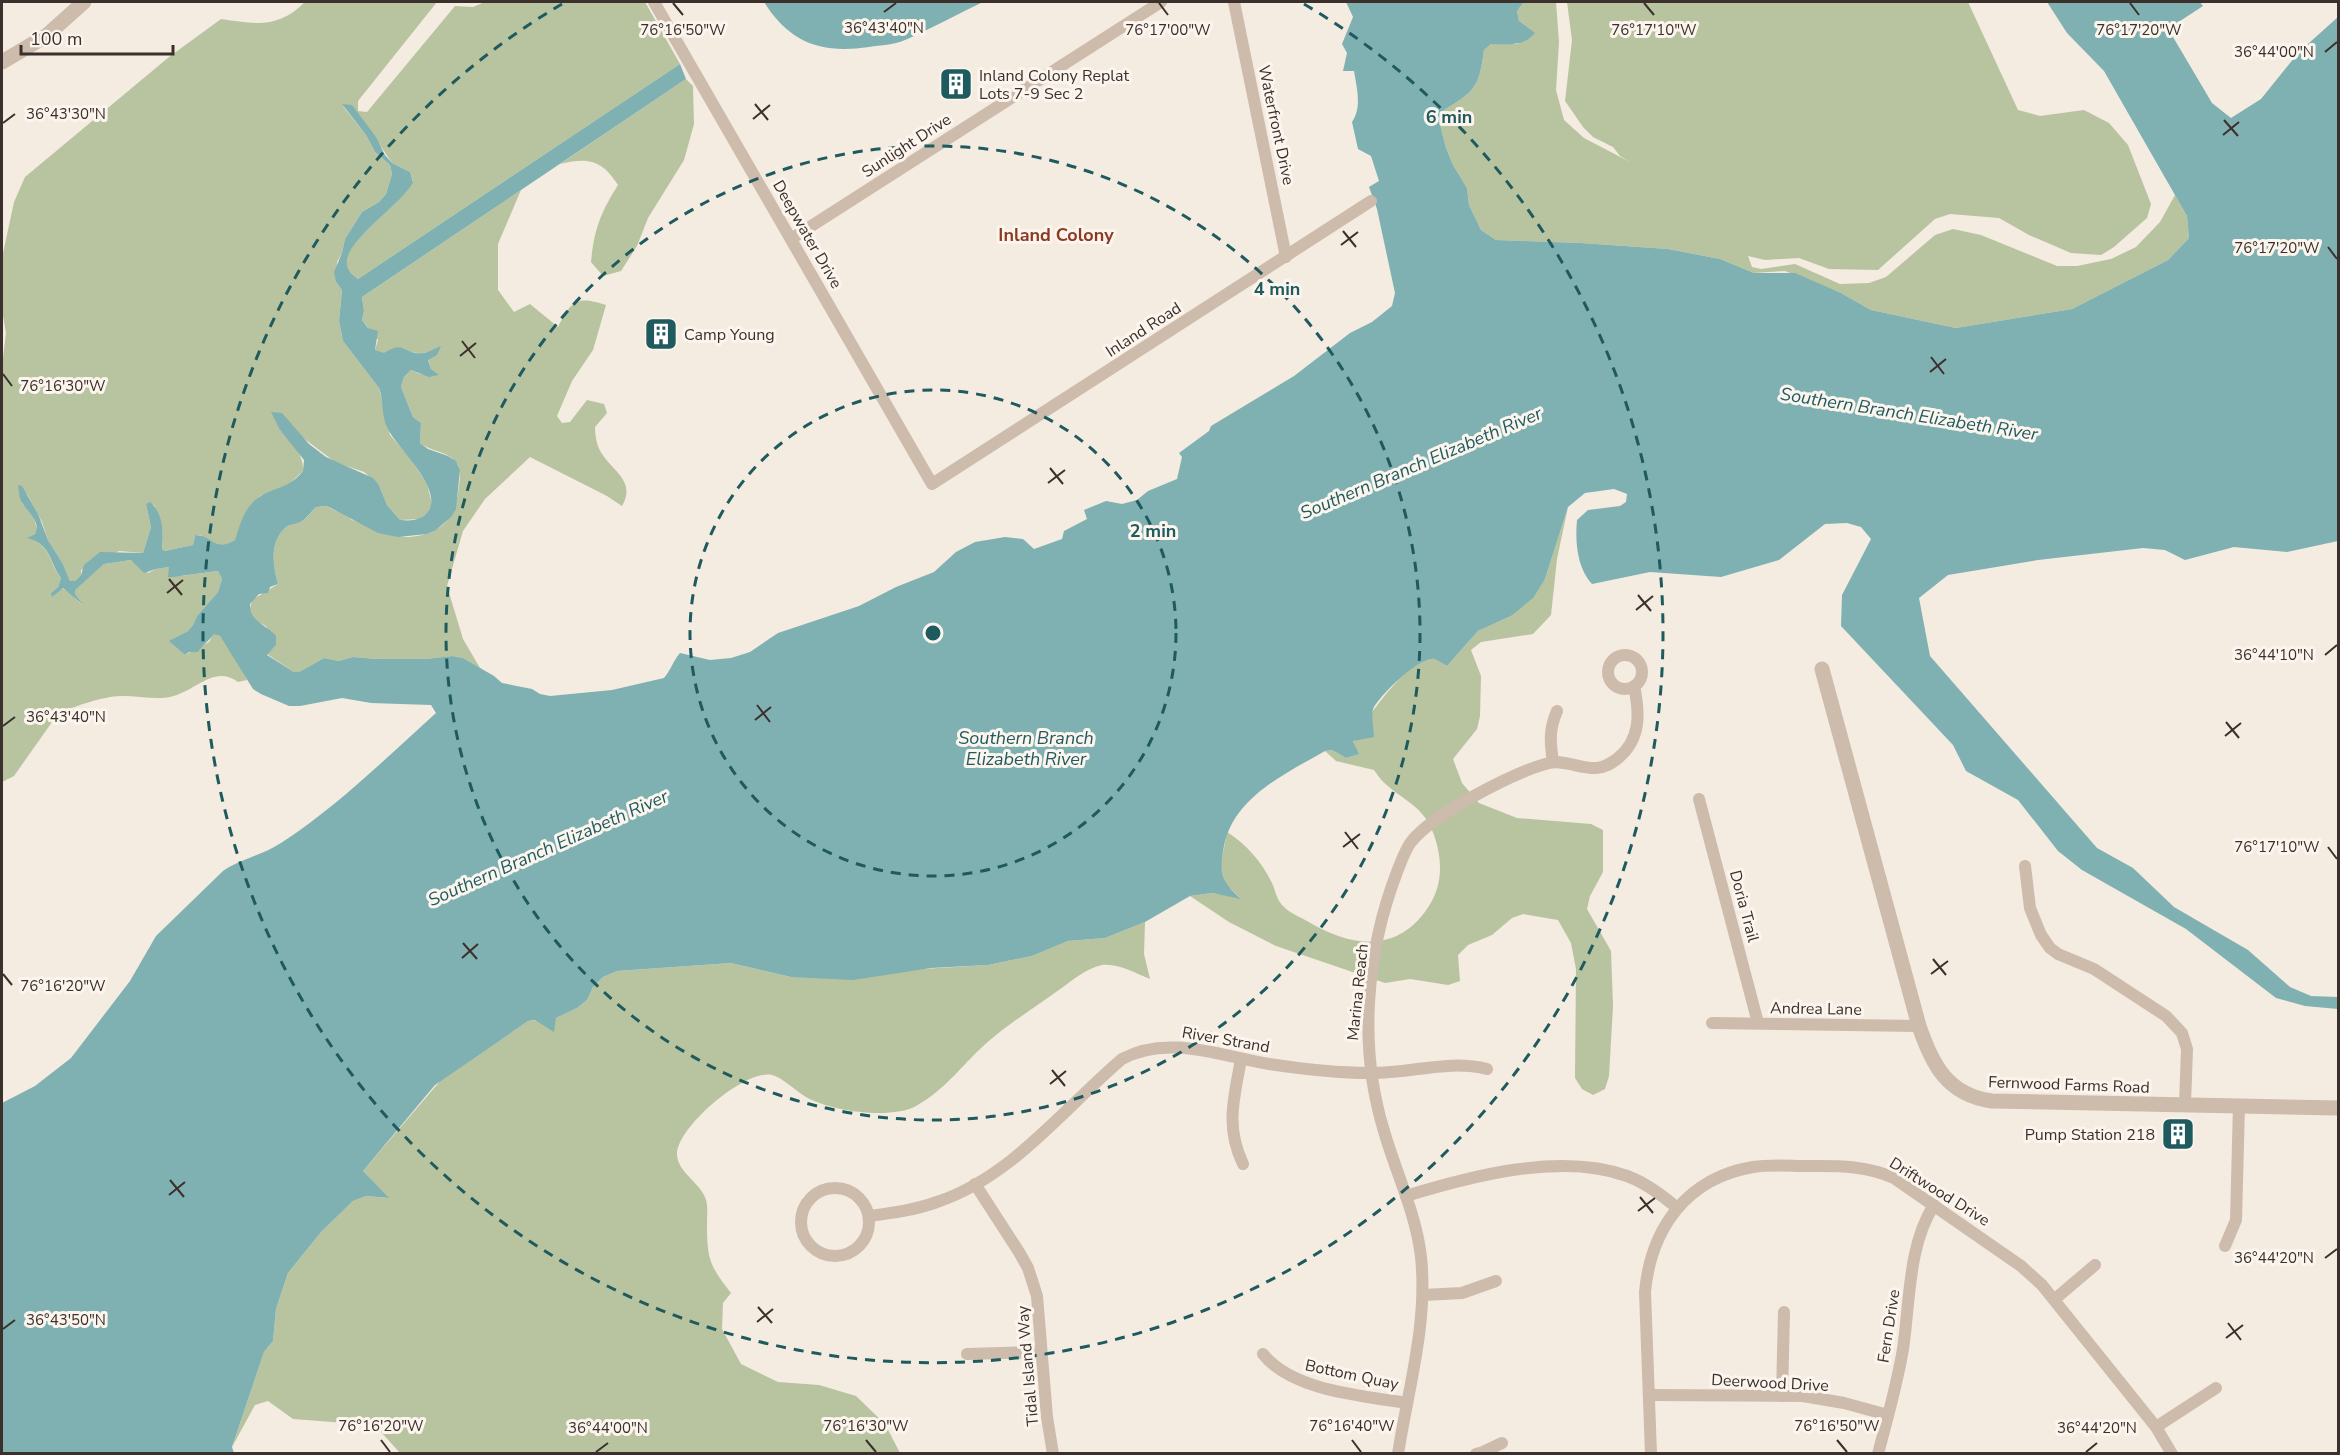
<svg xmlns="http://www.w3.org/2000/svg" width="2340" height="1455" font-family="'Nunito Sans',sans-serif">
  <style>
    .green { fill: #b8c4a0 }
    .water { fill: #7fb0b2 }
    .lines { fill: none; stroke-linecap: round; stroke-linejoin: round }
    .minor { stroke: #cdbbac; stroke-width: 12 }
    .tertiary { stroke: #cdbbac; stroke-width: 15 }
    .ticks { fill: none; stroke: #3b302b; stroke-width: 2 }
    .ring { fill: none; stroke: #1f5a5e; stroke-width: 3; stroke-dasharray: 10 8 }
    .labels { text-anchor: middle; stroke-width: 6; stroke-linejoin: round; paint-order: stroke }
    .poi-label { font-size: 16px; fill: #3b302b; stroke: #fbf5ee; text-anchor: start }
    .street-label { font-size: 16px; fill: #3b302b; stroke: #fbf5ee }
    .neighbourhood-label { font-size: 18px; font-weight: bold; fill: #8c3b22; stroke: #fbf5ee }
    .water-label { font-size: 18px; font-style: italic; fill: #1f5a5e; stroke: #fbf5ee }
    .ticks-label { font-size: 15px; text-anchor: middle; fill: #3b302b; stroke: #fbf5ee; stroke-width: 6; stroke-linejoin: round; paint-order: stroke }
    .centre { fill: #1f5a5e; stroke: #fbf5ee; stroke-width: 3 }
    .ring-label { font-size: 18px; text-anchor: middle; font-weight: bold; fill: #1f5a5e; stroke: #fbf5ee; stroke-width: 6; stroke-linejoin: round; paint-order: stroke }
  </style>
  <rect width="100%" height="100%" fill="#f4ebe1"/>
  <g class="green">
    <path d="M305 2H437L358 101V111L367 112 455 6 473 7 485 2H645L680 64 358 279C353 275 348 272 346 265 342 242 403 204 413 181L410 172 392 163 370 130 342 105 366 135 375 152 390 165 392 174 386 194 379 202 362 212 345 239 342 253 337 262 336 282 342 290 339 321 343 341 379 388 390 435 410 458 427 484 432 504 428 512 420 519 400 520 387 505 379 485 364 472 335 462 302 437 280 430C291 443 304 453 303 471L288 485 260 496 235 540 226 546 215 545 200 535H195L193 545 165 551 162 549C165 529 161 523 154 505L146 504 151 527 143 553 119 551 81 570V575L75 581H70L63 564 48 540 42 522 27 494 22 503 34 517 37 530 35 534 28 538C53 547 47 560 61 578L58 587 51 593 62 588 70 593 82 605 75 594 74 590 104 564 131 560 148 573 156 569 169 567 177 575 182 576 218 571 222 579 218 592 197 616 193 625 188 631 170 641 185 655 209 642 214 633 220 636 243 671 247 680 238 682C214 664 195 692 170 697 156 700 138 696 123 696 107 695 70 707 57 715L14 776 2 782V366L6 333 2 310V258L14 202 25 177 169 57 221 19C256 24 278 29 305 2Z"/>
    <path d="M1524 2H1556L1559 42 1556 90 1564 120 1584 138 1630 162 1620 156 1613 147 1593 137 1583 127 1565 101 1572 40 1567 2H1968L2018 110 2040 116 2084 110 2109 123 2128 145 2151 204 2147 218 2114 247 2101 255 2071 253 2029 235 1999 218 1950 214 1935 219 1878 270 1829 269 1799 258 1765 260 1748 256 1752 267 1761 269 1795 264 1840 284 1869 283 1886 277 1935 235 1953 229 1981 235 2057 266H2077L2111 259 2136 247 2160 222 2175 195 2187 216 2189 238 2168 260 2072 309 1956 328 1871 310 1841 293 1785 271 1754 273 1720 259 1668 249 1581 243 1496 240 1481 230 1469 205 1467 188 1453 165 1446 148 1439 122 1441 112C1473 92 1479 90 1484 50L1491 44H1517L1534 34 1519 21 1517 11Z"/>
    <path d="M686 79 693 86 694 124 684 160 648 218 637 246 621 271 603 276 591 262C594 229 601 212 618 185 602 160 588 157 560 164Z"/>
    <path d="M521 190 498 244V290L514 312 530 304 558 327C571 301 576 295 606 305L593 350 572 381 557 416 562 423 570 422 587 400 604 404 607 413 595 427C595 436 597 447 602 454 614 472 636 482 622 506L607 496 530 457 485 499 463 531 447 586 463 639 480 668 463 658 454 656 425 659H377L353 657 339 661 324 658 299 672H294L267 654 276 645 266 626 254 620 249 612 252 600 278 584C273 566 269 543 285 528 290 523 297 525 302 521 307 519 312 511 316 507L327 506C335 512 344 513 352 520 364 524 398 538 409 537 438 535 454 521 458 493 459 483 463 470 456 462 449 452 430 451 420 443L421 423 413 417 401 387 404 377 411 370 420 374 438 375 431 369 428 359 440 347C434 349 427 353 421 353 403 354 407 340 384 354L375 350 378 340 362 320 364 311 362 297Z"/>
    <path d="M1568 507 1557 559 1551 615 1533 634 1481 642 1471 650 1481 676 1480 716 1477 729 1453 759 1462 783 1479 803 1517 818 1591 824 1603 830V872L1590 896 1587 909 1611 951 1613 1006 1609 1076 1605 1089 1593 1095 1582 1089 1575 1078 1576 969 1571 943 1558 920 1523 914 1512 918 1492 935 1468 945 1458 955 1460 981 1448 985 1410 979 1385 983 1276 946 1229 922 1190 896 1212 893 1240 898 1225 883 1220 869 1227 832C1247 845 1261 861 1272 883 1275 890 1277 901 1284 907 1290 913 1300 917 1307 921 1350 947 1396 954 1427 909 1443 886 1443 861 1434 835 1422 799 1392 799 1374 770L1336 761 1325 751 1332 750 1346 758 1358 754 1353 740C1365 722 1409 654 1435 659 1439 660 1444 664 1447 666L1478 631 1511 616 1545 579Z"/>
    <path d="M1145 922 1144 954 1150 979C1135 973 1118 963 1102 965 1086 968 1069 983 1056 992 1034 1008 1010 1023 990 1040 963 1063 948 1088 916 1106 891 1120 830 1111 806 1097 796 1091 783 1078 772 1075 745 1069 676 1128 677 1155 678 1173 702 1184 706 1200 708 1207 707 1216 707 1223 707 1258 709 1265 731 1293L723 1303 722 1329 741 1364 778 1382 819 1385 856 1396 885 1424 900 1453H400L382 1433 371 1425 293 1419 268 1401 255 1405 232 1447 264 1352 273 1341 276 1309 288 1273 321 1232 353 1201 366 1196 388 1198 363 1171 441 1080 528 1021 556 1018 577 1008 587 1000 593 987 603 977 617 971 731 963 791 977 988 965 1032 956 1068 941 1105 938Z"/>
  </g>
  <g class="water">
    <path d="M764 2H983C957 14 931 29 905 40 893 45 881 45 869 47 821 54 790 43 764 2Z"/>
    <path d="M1346 2H1524L1517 11 1519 21 1535 33C1524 47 1507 44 1491 44L1484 50C1479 90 1473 92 1441 112L1439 121 1446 148 1453 165 1467 188 1469 205 1481 230 1496 240 1581 243 1668 249 1720 259 1754 273H1795L1841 293 1871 310 1956 328 2072 309 2168 260 2189 238 2187 216 2104 71 2067 33 2047 2H2200L2203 6 2177 23 2173 37 2212 103 2231 118 2261 99 2299 52 2338 17V541L2287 552 2234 547 2185 560 2165 550 2143 548 2038 560 1948 575 1919 598 1930 656 2097 848 2133 868 2174 907 2248 950 2290 987 2311 996 2338 997V1009L2305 1006 2276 998 2186 929 2082 870 2058 851 2018 800 1966 771 1953 745 1841 626 1842 595 1871 539 1861 527 1847 523 1825 524 1779 560 1721 577 1650 572 1592 584C1577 568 1575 542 1577 520L1588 510 1620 506 1626 502 1627 494 1614 489 1585 493 1568 507 1545 579 1533 598 1511 616 1478 631 1447 666C1444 664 1438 660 1434 659 1420 656 1379 696 1373 709 1371 716 1374 730 1374 737L1353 741 1359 754 1346 758 1332 750 1325 751C1285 774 1234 797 1224 846 1219 874 1220 879 1241 899L1212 893 1190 896 1145 922 1105 938 1068 941 1032 956 988 965 931 968 853 980 791 977 731 963 617 971 603 977 593 987 587 1000 577 1008 556 1018 554 1032 535 1020 528 1021 435 1085 363 1171 389 1198 366 1196 353 1201 321 1232 288 1273 276 1309 273 1341 264 1352 232 1447 234 1453H2V1103L35 1086 71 1058 130 981 156 936 223 871C240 859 263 855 281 843 338 806 386 758 436 713L431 705 371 703 342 698 300 706H289L261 694 253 689 220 636 214 634C209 641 203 644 198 652H189L185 655 169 641 188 631 193 625 197 616 218 592 222 579 218 571 173 577H168L169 567 156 569 144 573 131 560 104 564 75 590V594L83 605 63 588 52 597 51 593 58 587 61 578C48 560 52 545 27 538L35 534C41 521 29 514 23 504 19 499 19 492 18 485L22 486 38 514 48 540 63 564 70 581H75L81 575 84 565 100 552 143 553 151 527 146 504 150 502C163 513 164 533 162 549L165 551 193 545 195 535C213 535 214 553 235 540 240 525 244 508 258 498 274 486 288 490 303 471L304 460 280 430 271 412 282 413 309 444 326 457 373 478 379 485 387 505 400 520C411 521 422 521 429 510 442 487 397 448 388 429 381 417 384 401 379 388L343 341 339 321 342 290 336 282 334 272 342 253 345 239 362 212 379 202 386 194 392 174 390 165 375 152 366 135 342 104 352 105 376 137 385 155 392 163 410 172 413 182C403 204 342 242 347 265 348 272 353 275 358 279L680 64 686 79 362 297 364 311 362 320 368 328 378 331 375 350 384 353C407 339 403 355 422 353 428 353 435 348 441 346L437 355 428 360 431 369 439 375 429 377 411 370 404 377 401 387 413 417 421 423 420 443 428 449 448 456 456 461 460 470 456 509 451 517 436 530 427 534 398 537 378 533 327 506 316 507C312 511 307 518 302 521 297 525 290 523 285 528 269 543 273 566 278 584L270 587 268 593 259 594 250 604C249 621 265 624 276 636V645L267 655 294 672H299L324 658 339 661 353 657 377 659H425L453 656 463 658 494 676 502 683 532 689 540 694 550 696 612 690 664 678C671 670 673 661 680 653L710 660 731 658 750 652 778 633 859 606 896 587 934 572 956 552 975 542 1005 537 1023 539 1034 549 1062 539 1064 531 1087 519 1084 510 1106 501 1122 504 1137 500 1148 491 1177 479 1182 457 1179 453 1209 431 1211 426 1294 376 1350 333 1372 322 1392 306 1395 293 1377 209 1369 187 1379 181 1371 156 1358 149 1352 122C1362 107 1357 89 1354 71H1343L1347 53 1342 44 1353 17Z"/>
  </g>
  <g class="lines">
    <g class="minor">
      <polyline points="654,2 932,484 1371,201"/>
      <polyline points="1234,2 1286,257"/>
      <polyline points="791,239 1161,2"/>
      <circle cx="1625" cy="672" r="17"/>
      <path d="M1553 762C1550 742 1549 729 1557 711"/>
      <polyline points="1699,799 1758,1023"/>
      <polyline points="2025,866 2030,908 2041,935 2050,948 2058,954 2094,969 2166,1016 2182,1033 2187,1049 2185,1104"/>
      <polyline points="1712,1023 1919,1026"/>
      <path d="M1241 1059C1234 1099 1225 1126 1243 1164"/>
      <polyline points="975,1184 1019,1252 1028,1268 1037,1296 1047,1417 1053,1454"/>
      <circle cx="835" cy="1222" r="34"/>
      <path d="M1406 1196C1471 1176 1561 1152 1627 1176 1646 1183 1662 1195 1677 1208"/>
      <path d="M869 1216C892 1213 915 1210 937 1202 1012 1177 1063 1109 1122 1059 1168 1034 1220 1056 1269 1064 1302 1069 1335 1073 1369 1073 1409 1074 1448 1059 1487 1069"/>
      <polyline points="2225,1246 2236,1220 2239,1105"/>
      <polyline points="1423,1295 1462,1293 1496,1281"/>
      <polyline points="2055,1299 2095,1265"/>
      <polyline points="967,1354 1041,1352"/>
      <path d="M1263 1354C1292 1391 1363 1396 1407 1403"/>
      <polyline points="1649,1395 1803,1396 1844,1403 1888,1415"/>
      <polyline points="1782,1396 1784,1312"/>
      <polyline points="2156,1427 2216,1388"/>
      <path d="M1398 1454C1408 1389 1428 1324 1421 1257 1416 1213 1396 1173 1384 1131 1358 1047 1366 953 1397 872 1401 862 1405 850 1411 842 1433 814 1514 772 1549 763 1563 759 1581 769 1596 768 1604 768 1610 764 1617 759 1641 740 1640 714 1634 686"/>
      <polyline points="1476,1454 1483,1452 1502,1443"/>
      <path d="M1651 1454 1645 1292C1651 1228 1687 1178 1753 1167 1771 1164 1790 1166 1808 1166 1838 1166 1865 1165 1894 1178L2021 1266 2042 1285 2156 1427 2172 1454"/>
      <path d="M1878 1454C1887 1419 1897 1385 1903 1349 1910 1302 1908 1245 1934 1205"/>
    </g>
    <g class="tertiary">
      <polyline points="2,62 46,36 84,2"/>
      <path d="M1822 669 1919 1026C1932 1064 1947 1095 1992 1101L2338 1108"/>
    </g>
  </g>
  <path class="ticks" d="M673 3 683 15M1159 3 1168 15M1644 3 1654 15M2130 3 2139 15M884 12 896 3M2325 52 2337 42M755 104 768 120M753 119 770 105M2224 120 2238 136M3 123 15 114M2223 135 2239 122M1343 231 1356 247M1341 245 1358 232M2328 247 2337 259M462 341 475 358M460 356 476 343M1931 357 1944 374M1930 372 1946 359M3 374 12 386M1050 468 1063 484M1048 483 1065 470M169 579 182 595M167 593 183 580M1638 595 1651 611M1636 610 1653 596M2325 655 2337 645M757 705 770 722M755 720 771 707M2226 722 2239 738M3 726 15 717M2225 736 2241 723M1345 832 1358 849M1343 847 1360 834M2328 847 2337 859M463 943 477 959M462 958 478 944M1933 959 1946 975M3 974 12 985M1931 974 1948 961M1052 1070 1065 1086M1050 1084 1066 1071M170 1180 184 1197M169 1195 185 1182M1640 1197 1653 1213M1638 1211 1655 1198M2325 1258 2337 1249M758 1307 772 1323M757 1322 773 1309M2228 1323 2241 1340M3 1329 15 1320M2226 1338 2243 1325M381 1440 390 1452M866 1440 876 1452M1352 1440 1361 1452M1837 1440 1847 1452M596 1452 608 1443M2086 1452 2097 1443"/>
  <g class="ring">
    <circle cx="933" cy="633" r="243"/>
    <circle cx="933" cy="633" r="487"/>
    <path d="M1304 4A730 730 0 1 1 562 4"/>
  </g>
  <defs>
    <symbol id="building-square" viewBox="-11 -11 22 22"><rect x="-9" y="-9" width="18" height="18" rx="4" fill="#1f5a5e" stroke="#fbf5ee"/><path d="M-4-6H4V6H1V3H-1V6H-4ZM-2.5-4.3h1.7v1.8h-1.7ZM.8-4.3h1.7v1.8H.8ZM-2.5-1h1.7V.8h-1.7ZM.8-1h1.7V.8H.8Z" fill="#fff"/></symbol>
  </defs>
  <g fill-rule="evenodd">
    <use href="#building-square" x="937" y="65" width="38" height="38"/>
    <use href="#building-square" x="642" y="315" width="38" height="38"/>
    <use href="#building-square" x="2159" y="1115" width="38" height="38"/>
  </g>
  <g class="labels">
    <g class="poi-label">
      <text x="979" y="81">Inland Colony Replat<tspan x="979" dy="18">Lots 7-9 Sec 2</tspan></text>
      <text x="684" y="340">Camp Young</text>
      <text x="2155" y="1140" text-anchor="end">Pump Station 218</text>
    </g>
    <g class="street-label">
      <text transform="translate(1277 125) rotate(78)" y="6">Waterfront Drive</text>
      <text transform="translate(906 145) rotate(-33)" y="6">Sunlight Drive</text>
      <text transform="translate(808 234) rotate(60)" y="6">Deepwater Drive</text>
      <text transform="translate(1143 329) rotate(-33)" y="6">Inland Road</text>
      <text transform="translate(1745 906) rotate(75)" y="6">Doria Trail</text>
      <text transform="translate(1357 992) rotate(-84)" y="6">Marina Reach</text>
      <text transform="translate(1816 1008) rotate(1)" y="6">Andrea Lane</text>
      <text transform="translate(1226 1039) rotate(10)" y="6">River Strand</text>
      <text transform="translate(2069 1084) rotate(2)" y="6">Fernwood Farms Road</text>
      <text transform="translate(1940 1191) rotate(32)" y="6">Driftwood Drive</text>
      <text transform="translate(1888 1326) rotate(-81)" y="6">Fern Drive</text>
      <text transform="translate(1027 1366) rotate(-95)" y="6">Tidal Island Way</text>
      <text transform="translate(1352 1374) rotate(12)" y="6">Bottom Quay</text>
      <text transform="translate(1770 1382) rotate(3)" y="6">Deerwood Drive</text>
    </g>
    <g class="neighbourhood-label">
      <text x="1056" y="241">Inland Colony</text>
    </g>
    <g class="water-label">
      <text transform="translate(1909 414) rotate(9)" y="6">Southern Branch Elizabeth River</text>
      <text transform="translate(1421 463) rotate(-23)" y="6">Southern Branch Elizabeth River</text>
      <text x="1026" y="744">Southern Branch<tspan x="1026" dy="21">Elizabeth River</tspan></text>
      <text transform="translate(548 848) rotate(-24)" y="6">Southern Branch Elizabeth River</text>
    </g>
  </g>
  <g class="ticks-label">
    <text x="884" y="33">36°43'40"N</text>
    <text x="683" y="35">76°16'50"W</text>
    <text x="1168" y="35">76°17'00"W</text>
    <text x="1654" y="35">76°17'10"W</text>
    <text x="2139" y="35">76°17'20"W</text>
    <text x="2274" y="57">36°44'00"N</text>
    <text x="66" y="119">36°43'30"N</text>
    <text x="2277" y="253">76°17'20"W</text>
    <text x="63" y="391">76°16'30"W</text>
    <text x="2274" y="660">36°44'10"N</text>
    <text x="66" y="722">36°43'40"N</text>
    <text x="2277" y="852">76°17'10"W</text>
    <text x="63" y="991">76°16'20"W</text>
    <text x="2274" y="1263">36°44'20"N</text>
    <text x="66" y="1325">36°43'50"N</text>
    <text x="381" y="1431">76°16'20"W</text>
    <text x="866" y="1431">76°16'30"W</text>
    <text x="1352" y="1431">76°16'40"W</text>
    <text x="1837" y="1431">76°16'50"W</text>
    <text x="608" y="1433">36°44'00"N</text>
    <text x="2097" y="1433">36°44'20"N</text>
  </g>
  <circle cx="933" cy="633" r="9" class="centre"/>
  <g class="ring-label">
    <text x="1449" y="123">6 min</text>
    <text x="1277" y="295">4 min</text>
    <text x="1153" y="537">2 min</text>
  </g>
  <rect width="2340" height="1455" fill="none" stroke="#3b302b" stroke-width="6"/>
  <path d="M21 45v9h152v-9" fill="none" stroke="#3b302b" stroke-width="3"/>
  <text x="30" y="45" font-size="18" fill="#3b302b" stroke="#fbf5ee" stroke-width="4.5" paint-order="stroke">100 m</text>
</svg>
